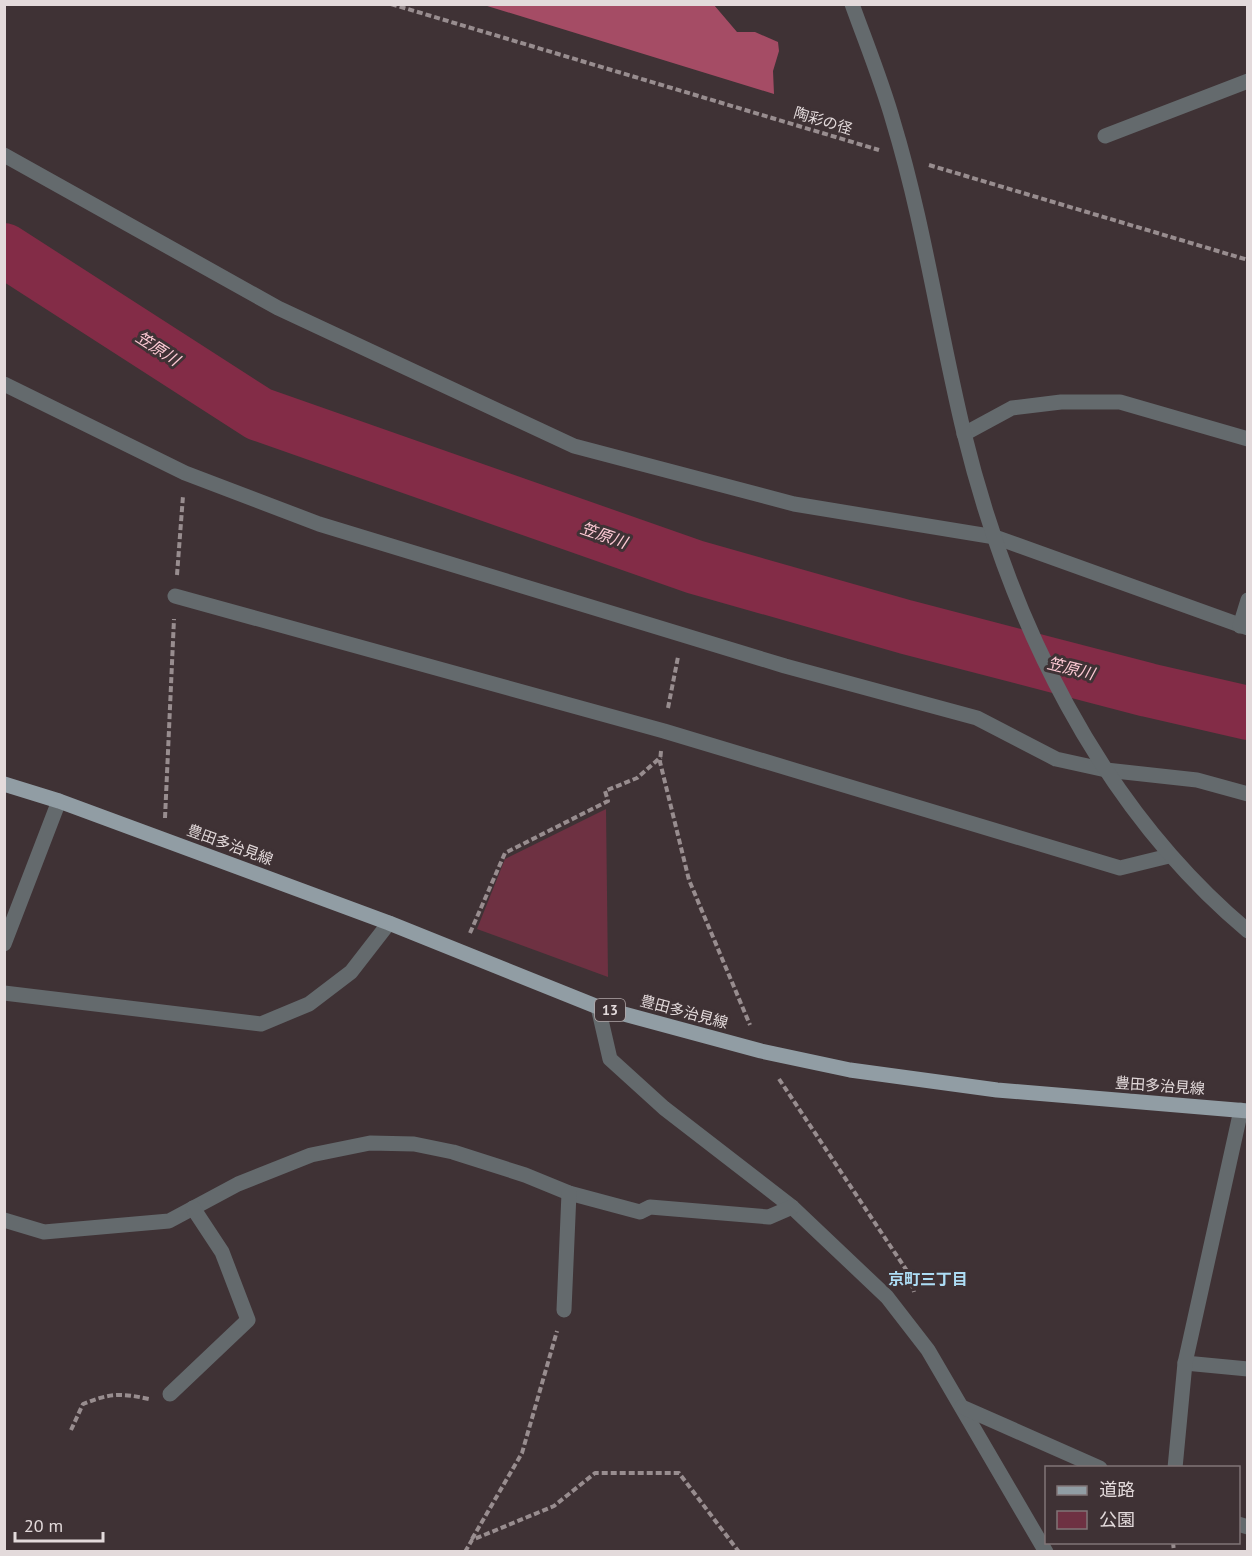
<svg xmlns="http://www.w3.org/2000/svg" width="1252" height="1556" font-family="'PT Sans','Noto Sans JP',sans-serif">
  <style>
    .green { fill: #6e3142 }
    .forest { fill: #a54c65 }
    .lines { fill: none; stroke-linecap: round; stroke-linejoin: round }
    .river { stroke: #832c47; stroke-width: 54 }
    .path { stroke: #988d8f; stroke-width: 4; stroke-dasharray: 6 3; stroke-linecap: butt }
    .minor { stroke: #646a6d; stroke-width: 15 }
    .tertiary { stroke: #646a6d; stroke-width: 15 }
    .primary { stroke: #919da4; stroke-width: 15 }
    .labels { text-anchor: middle; stroke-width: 6; stroke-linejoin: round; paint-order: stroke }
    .shield { fill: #3f3235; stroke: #b2a8a9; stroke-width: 1.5 }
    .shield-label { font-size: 14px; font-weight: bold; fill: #e3dadb }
    .street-label { font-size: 15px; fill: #e3dadb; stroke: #3f3235 }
    .water-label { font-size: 16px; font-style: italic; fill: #fecad5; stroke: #3f3235 }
    .neighbourhood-label { font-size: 16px; font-weight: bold; fill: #adddf5; stroke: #3f3235 }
  </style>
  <rect width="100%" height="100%" fill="#3f3235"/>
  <polygon class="green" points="606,809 608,977 477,929 505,859"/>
  <polygon class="forest" points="484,5 714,5 737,32 755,32 778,42 779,51 773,71 774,94"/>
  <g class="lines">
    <polyline class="river" points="4,250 259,414 695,567 906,627 1148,690 1248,713"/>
    <g class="path">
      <polyline points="391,4 879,150"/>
      <polyline points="929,165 1248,260"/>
      <polyline points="177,575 183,496"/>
      <polyline points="668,708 678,657"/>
      <polyline points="661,751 660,762 689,880 750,1025"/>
      <polyline points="165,818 174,619"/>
      <polyline points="470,933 505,853 608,801 605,791 637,778 661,757"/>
      <polyline points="779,1079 909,1274 914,1292"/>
      <path d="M71 1430 83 1404C110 1393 121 1393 149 1399"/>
      <polyline points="472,1539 522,1453 557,1331"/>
      <polyline points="1173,1542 1174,1552"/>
      <polyline points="465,1552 472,1540 554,1506 595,1473 679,1473 739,1552"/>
    </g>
    <g class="minor">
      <polyline points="1105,136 1248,81"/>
      <polyline points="4,155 278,308 574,446 794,504 995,537 1248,628"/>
      <polyline points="4,384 185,473 319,524 785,666 977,718 1056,759 1106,770 1197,780 1248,794"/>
      <polyline points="964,434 1012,408 1061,402 1120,402 1248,439"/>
      <polyline points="175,596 664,731 1120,868 1169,856"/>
      <polyline points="1240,626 1248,600"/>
      <polyline points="4,944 59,801"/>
      <polyline points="4,993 261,1024 309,1004 351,972 389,923"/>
      <polyline points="598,1007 610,1059 664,1108 792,1207 887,1297 928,1350 1046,1552"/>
      <polyline points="4,1220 44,1232 169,1221 238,1184 311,1155 370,1143 414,1144 453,1152 525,1175 569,1193 640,1212 650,1207 769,1217 792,1207"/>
      <polyline points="564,1310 569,1193"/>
      <polyline points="1185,1363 1248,1369"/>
      <polyline points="170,1394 248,1320 222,1252 193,1208"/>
      <polyline points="962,1407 1100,1468"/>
      <polyline points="1175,1468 1185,1363 1241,1110"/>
      <polyline points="1238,1524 1248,1527"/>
    </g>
    <path class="tertiary" d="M852 4C866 43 882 82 893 121 924 223 939 330 964 433 1010 620 1098 805 1248 931"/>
    <polyline class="primary" points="4,784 59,801 389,923 598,1007 761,1051 850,1070 997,1090 1248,1111"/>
  </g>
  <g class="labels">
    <rect class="shield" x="595" y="999" width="30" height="22" rx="4.5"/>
    <g class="shield-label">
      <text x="610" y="1015">13</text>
    </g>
    <g class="street-label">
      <text transform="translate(823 121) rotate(17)" y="5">陶彩の径</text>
      <text transform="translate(230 845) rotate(20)" y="5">豊田多治見線</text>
      <text transform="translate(684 1012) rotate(15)" y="5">豊田多治見線</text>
      <text transform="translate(1160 1086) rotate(4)" y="5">豊田多治見線</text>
    </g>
    <g class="water-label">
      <text transform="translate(158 348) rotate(33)" y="6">笠原川</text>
      <text transform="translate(604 535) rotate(19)" y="6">笠原川</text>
      <text transform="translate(1071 668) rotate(14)" y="6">笠原川</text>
    </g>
    <g class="neighbourhood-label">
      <text x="928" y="1285">京町三丁目</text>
    </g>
  </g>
  <rect width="1252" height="1556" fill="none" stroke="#e3dadb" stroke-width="12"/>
  <rect x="1045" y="1466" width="195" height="78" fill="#3f3235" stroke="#817577" stroke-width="1.5"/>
  <rect x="1057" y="1486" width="30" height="9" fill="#919da4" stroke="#817577" stroke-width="1.5"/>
  <text x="1099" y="1496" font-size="18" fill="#e3dadb">道路</text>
  <rect x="1057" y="1511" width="30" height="18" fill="#6e3142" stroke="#817577" stroke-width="1.5"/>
  <text x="1099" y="1526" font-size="18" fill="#e3dadb">公園</text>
  <path d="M15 1532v9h88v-9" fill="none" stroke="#e3dadb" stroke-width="3"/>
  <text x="24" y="1532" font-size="18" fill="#e3dadb" stroke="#3f3235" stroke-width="4.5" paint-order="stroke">20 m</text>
</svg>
